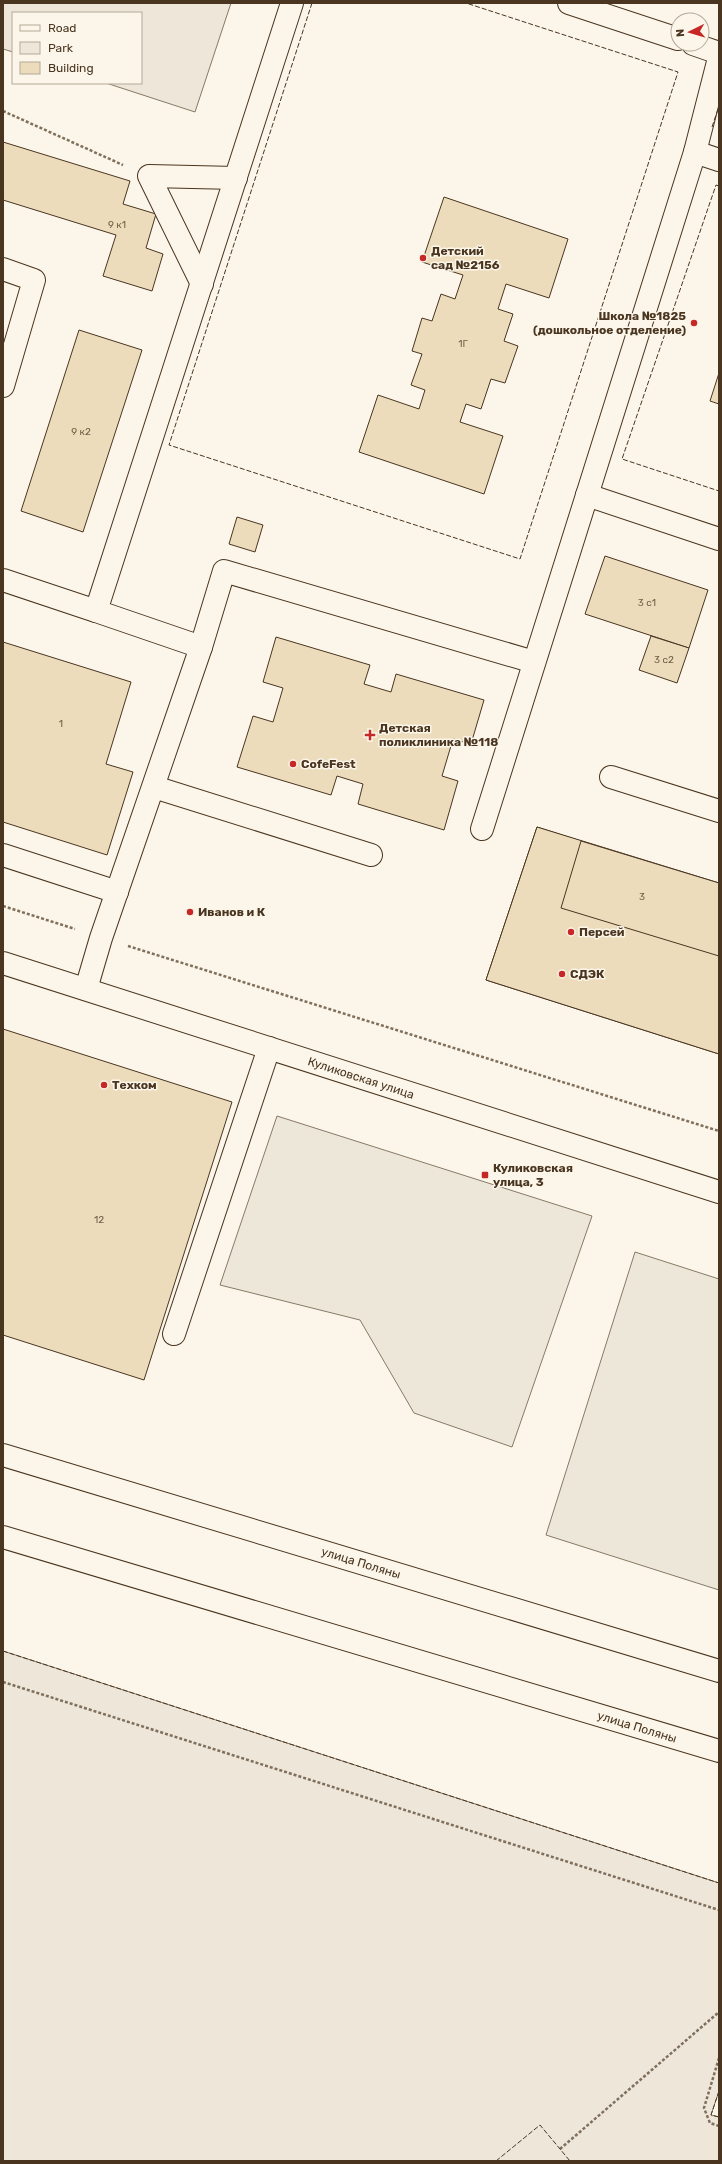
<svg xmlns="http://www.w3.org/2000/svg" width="722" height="2164" font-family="Rubik,sans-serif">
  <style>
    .green { fill: #ede6d9; stroke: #887966 }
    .parking { fill: #ede7d9; stroke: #887966 }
    .building { fill: #ecdcbc; stroke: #4a3520 }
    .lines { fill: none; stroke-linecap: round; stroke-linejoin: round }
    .minor-casing { stroke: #4a3520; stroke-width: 24 }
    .major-casing { stroke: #4a3520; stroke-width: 24 }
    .path { stroke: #7f6f5c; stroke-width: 2.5; stroke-dasharray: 3 2; stroke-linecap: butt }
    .minor { stroke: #fbf6e9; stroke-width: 22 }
    .major { stroke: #fbf6e9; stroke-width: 22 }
    .fence { stroke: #4a3520; stroke-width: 1; stroke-dasharray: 5 2; stroke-linecap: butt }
    .poi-dot { fill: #c62828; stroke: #fbf6e9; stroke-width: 1.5 }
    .labels { text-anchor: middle; stroke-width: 3; stroke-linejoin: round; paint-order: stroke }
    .number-label { font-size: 10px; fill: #725f47 }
    .poi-label { font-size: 12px; font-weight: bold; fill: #4a3520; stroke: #fbf6e9; text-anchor: start }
    .street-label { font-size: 12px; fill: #4a3520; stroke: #fbf6e9 }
  </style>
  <rect width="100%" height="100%" fill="#fbf6e9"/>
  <g class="green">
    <polygon points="3,3 231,3 195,112 106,83 141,83 141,13 13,13 13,52 3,49"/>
    <polygon points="3,1651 719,1883 719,2091 711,2115 719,2117 719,2161 3,2161"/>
  </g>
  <g class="parking">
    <polygon points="277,1116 592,1216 512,1447 414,1413 360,1320 220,1285"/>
    <polygon points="635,1252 719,1279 719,1590 546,1535"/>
  </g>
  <g class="building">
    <polygon points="3,142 130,181 123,204 156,214 146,248 163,254 152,291 103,276 116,235 3,200"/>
    <polygon points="444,197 568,239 549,298 506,284 498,309 513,314 504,341 518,346 505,383 491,379 481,409 466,404 460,422 503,436 484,494 359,452 378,395 419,409 425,390 411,385 422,354 412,351 422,318 432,321 441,294 455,299 463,275 422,262"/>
    <polygon points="79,330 142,350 83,532 21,511"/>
    <polygon points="719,373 719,404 710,401"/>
    <polygon points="237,517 263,525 255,552 229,544"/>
    <polygon points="605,556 708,590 689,648 585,614"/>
    <polygon points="651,636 689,648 677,683 639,670"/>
    <polygon points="276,637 370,665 364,684 391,692 396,674 484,700 471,744 453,739 442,776 458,781 444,830 358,804 363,784 337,776 331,795 237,767 253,716 273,722 283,688 263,682"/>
    <polygon points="3,642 131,682 106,764 133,772 107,855 3,822"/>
    <polygon points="537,827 581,841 561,908 719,956 719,1054 486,980"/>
    <polygon points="537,827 719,883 719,1054 486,980"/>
    <polygon points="581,841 719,883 719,956 561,908"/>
    <polygon points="3,1029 232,1102 144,1380 3,1335"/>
  </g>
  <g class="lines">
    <defs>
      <g id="minor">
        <polyline points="569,3 678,39"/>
        <polyline points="693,44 719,53"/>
        <polyline points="695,152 719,160"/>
        <polyline points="3,269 34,280 3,386"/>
        <polyline points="202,284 149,176 236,178"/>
        <polyline points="587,495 719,539"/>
        <polyline points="3,580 96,611"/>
        <polyline points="201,647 224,571 534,662"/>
        <polyline points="611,777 719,811"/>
        <polyline points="154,787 371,855"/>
        <polyline points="482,829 695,152 719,58"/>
        <polyline points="3,855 117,892"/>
        <polyline points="3,963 719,1192"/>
        <polyline points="86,989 101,938 201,647 96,611 292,3"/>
        <polyline points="174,1334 269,1048"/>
      </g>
      <g id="major">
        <polyline points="3,1455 719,1671"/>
        <polyline points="3,1537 719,1751"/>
      </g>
    </defs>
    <use href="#minor" class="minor-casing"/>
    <use href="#major" class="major-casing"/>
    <g class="path">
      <polyline points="3,111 123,165"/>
      <polyline points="3,906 75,929"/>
      <polyline points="128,946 719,1131"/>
      <polyline points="3,1682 719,1910"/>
      <polyline points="719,2058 704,2108 710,2123 719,2126"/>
      <polyline points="560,2149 719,2012"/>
    </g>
    <use href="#minor" class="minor"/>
    <use href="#major" class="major"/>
    <g class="fence">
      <polyline points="312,3 169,445 520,559 678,72 466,3"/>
      <polyline points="712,127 719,106"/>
      <polyline points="719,186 716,185 622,459 719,491"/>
      <polyline points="3,1651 719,1883"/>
      <polyline points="719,2091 711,2115 719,2117"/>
      <polyline points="496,2161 540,2125 570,2161"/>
    </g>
  </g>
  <g class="poi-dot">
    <circle cx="423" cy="258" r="4"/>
    <circle cx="694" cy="323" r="4"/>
    <path d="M368 729h4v4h4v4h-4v4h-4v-4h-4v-4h4z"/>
    <circle cx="293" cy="764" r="4"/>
    <circle cx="190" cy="912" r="4"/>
    <circle cx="571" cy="932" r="4"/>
    <circle cx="562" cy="974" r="4"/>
    <circle cx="104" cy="1085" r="4"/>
    <rect x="481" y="1171" width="8" height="8" rx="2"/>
  </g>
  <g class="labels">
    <g class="number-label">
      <text x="117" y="228">9 к1</text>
      <text x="463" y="347">1Г</text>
      <text x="81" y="435">9 к2</text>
      <text x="647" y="606">3 с1</text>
      <text x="664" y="663">3 с2</text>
      <text x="61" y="727">1</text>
      <text x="642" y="900">3</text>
      <text x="99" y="1223">12</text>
    </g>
    <g class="poi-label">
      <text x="431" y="255">Детский<tspan x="431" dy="14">сад №2156</tspan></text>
      <text x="686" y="320" text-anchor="end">Школа №1825<tspan x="686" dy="14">(дошкольное отделение)</tspan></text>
      <text x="379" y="732">Детская<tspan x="379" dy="14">поликлиника №118</tspan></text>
      <text x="301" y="768">CofeFest</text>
      <text x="198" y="916">Иванов и К</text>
      <text x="579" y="936">Персей</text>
      <text x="570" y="978">СДЭК</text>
      <text x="112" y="1089">Техком</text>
      <text x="493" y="1172">Куликовская<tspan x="493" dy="14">улица, 3</tspan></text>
    </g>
    <g class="street-label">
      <text transform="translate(361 1078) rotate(18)" y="4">Куликовская улица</text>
      <text transform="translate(361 1563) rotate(17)" y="4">улица Поляны</text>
      <text transform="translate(637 1727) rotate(17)" y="4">улица Поляны</text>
    </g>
  </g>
  <rect width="722" height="2164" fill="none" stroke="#4a3520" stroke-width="8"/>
  <rect x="12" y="12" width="130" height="72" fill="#fbf6e9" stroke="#b4a999"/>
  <rect x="20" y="25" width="20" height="6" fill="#fbf6e9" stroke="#b4a999"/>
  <text x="48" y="32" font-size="12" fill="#4a3520">Road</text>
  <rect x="20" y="42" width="20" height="12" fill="#ede6d9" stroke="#b4a999"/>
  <text x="48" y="52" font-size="12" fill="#4a3520">Park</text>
  <rect x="20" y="62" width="20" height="12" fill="#ecdcbc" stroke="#b4a999"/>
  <text x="48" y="72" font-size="12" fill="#4a3520">Building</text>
  <g transform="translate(690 32) rotate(265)"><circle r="19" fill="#fbf6e9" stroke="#b4a999"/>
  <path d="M0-3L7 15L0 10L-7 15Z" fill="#c62828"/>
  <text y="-6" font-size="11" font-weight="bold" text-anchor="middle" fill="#4a3520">N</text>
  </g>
</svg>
